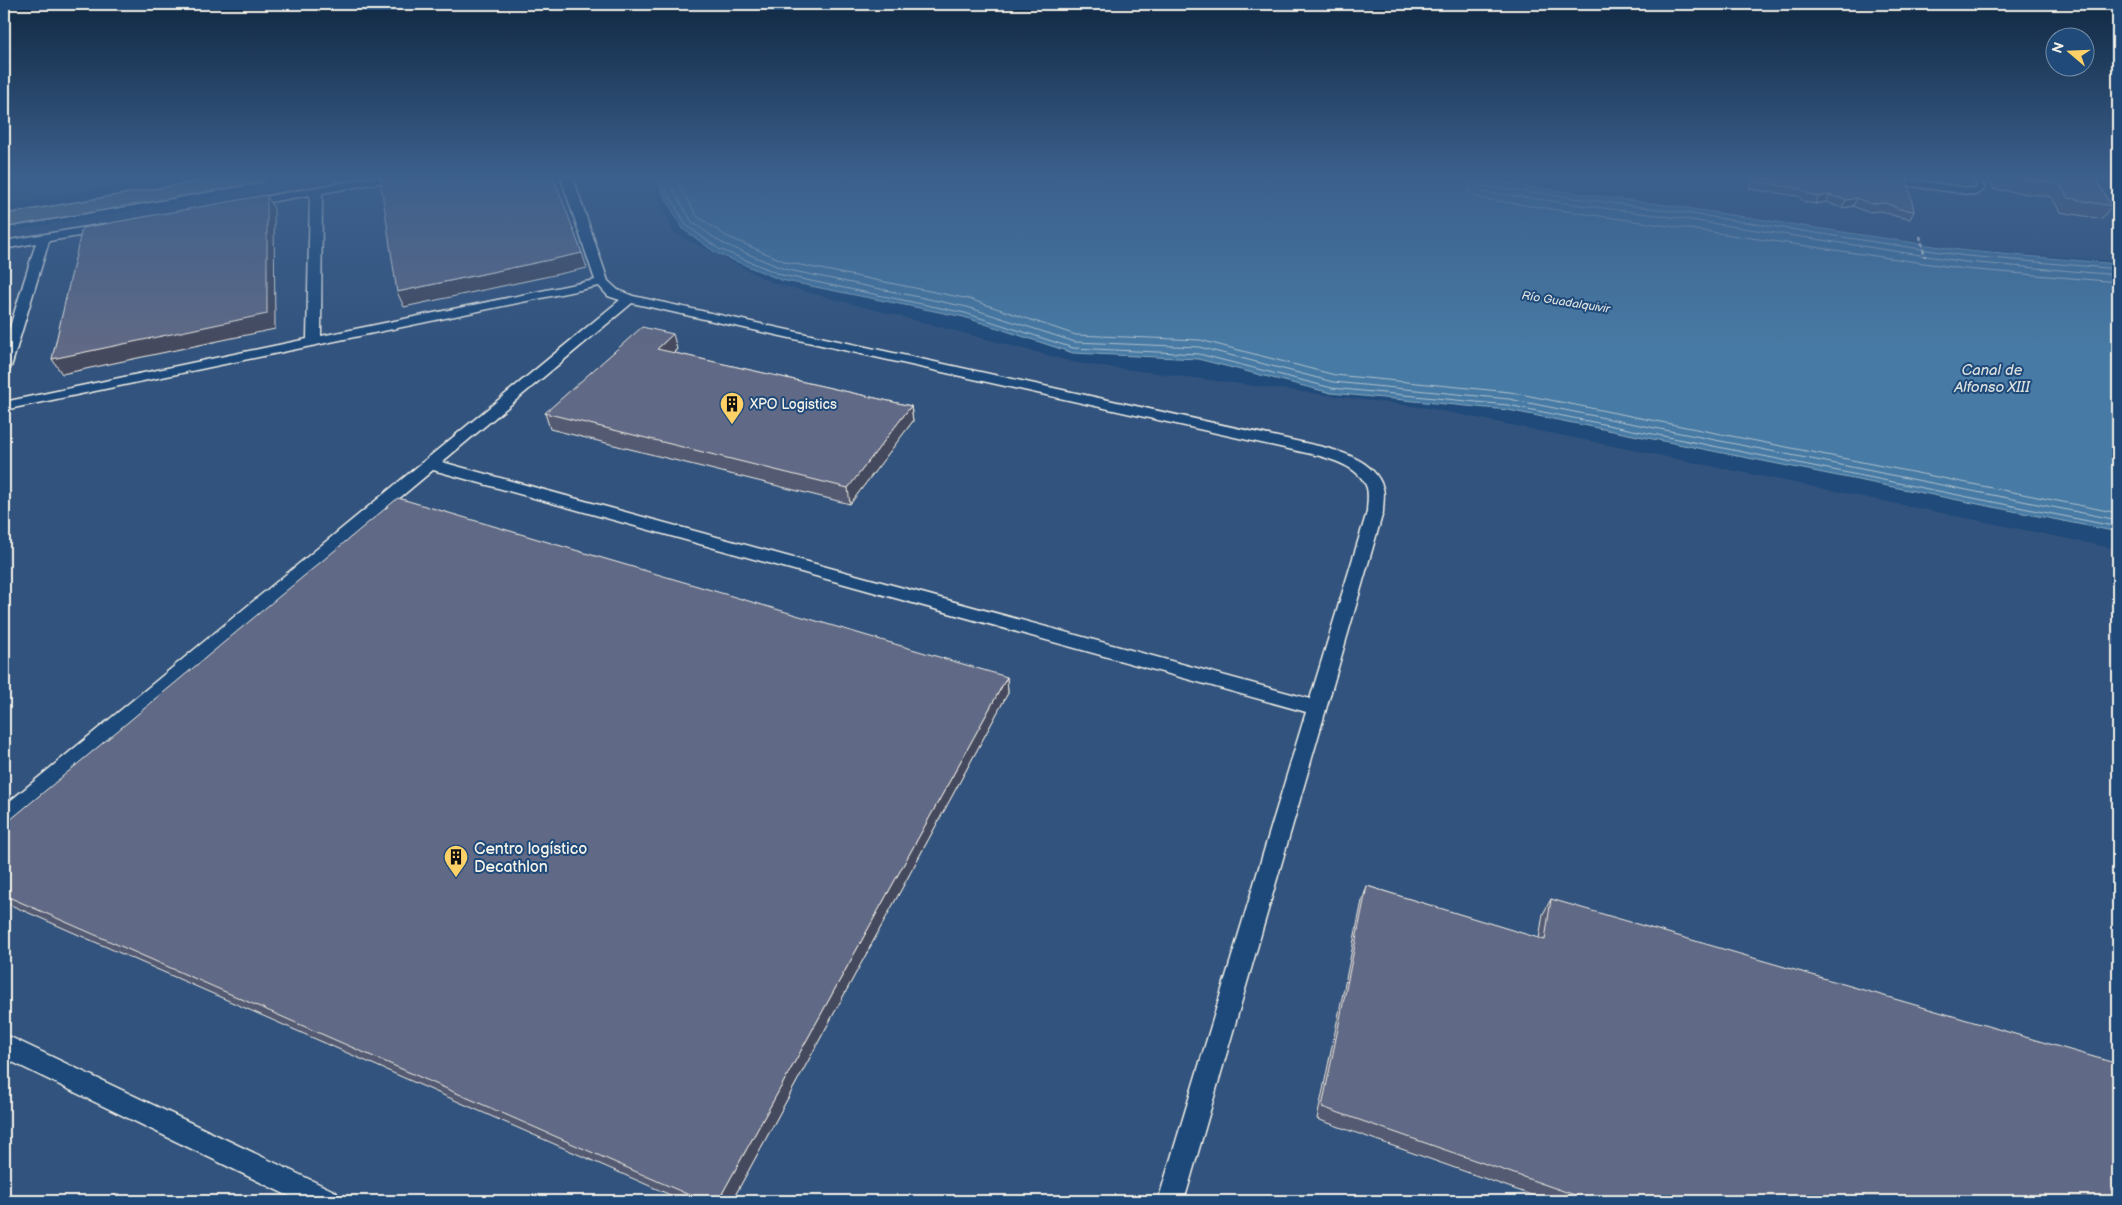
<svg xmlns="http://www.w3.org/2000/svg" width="2122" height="1205" font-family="'Balsamiq Sans',sans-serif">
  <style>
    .built { fill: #33537d }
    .water { fill: #477aa4; stroke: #8caabf }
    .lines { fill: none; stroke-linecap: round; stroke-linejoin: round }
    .shore { stroke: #afc1cd; stroke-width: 1 }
    .lane-casing { stroke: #f4f1e8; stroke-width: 9 }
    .street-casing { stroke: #f4f1e8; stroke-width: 3 }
    .highway-casing { stroke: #f4f1e8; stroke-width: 3 }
    .path { stroke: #f4f1e8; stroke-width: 2.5; stroke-dasharray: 4 2.5; stroke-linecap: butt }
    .lane { stroke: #1f4a7a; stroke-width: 6 }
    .street { fill: #1f4a7a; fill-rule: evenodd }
    .highway { fill: #6c7d8b; fill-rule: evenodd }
    .wall { fill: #535a72; stroke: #f4f1e8 }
    .shaded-wall { fill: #444a5d; stroke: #f4f1e8 }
    .building { fill: #616985; stroke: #f4f1e8 }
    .labels { text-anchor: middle; stroke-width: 4; stroke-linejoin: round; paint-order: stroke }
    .far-water-label { font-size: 12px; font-style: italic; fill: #dadfde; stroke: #1f4a7a }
    .poi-label { font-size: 14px; fill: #f4f1e8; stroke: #1f4a7a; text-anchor: start }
    .water-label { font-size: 15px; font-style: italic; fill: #dadfde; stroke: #1f4a7a }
    .near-poi-label { font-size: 16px; fill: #f4f1e8; stroke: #1f4a7a; text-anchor: start }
  </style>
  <rect width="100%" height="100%" fill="#1f4a7a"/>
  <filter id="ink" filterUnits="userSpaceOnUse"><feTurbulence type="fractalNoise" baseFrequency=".02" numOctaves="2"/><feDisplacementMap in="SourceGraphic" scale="10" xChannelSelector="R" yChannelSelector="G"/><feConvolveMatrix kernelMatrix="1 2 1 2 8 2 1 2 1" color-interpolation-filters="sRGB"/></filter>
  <g filter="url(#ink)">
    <g class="built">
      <polygon points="4,178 165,178 4,205"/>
      <polygon points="318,178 650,178 674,233 773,283 1077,363 1428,408 2118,549 2118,1201 4,1201 4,232"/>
      <polygon points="1488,178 2118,178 2118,261 1967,250"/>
    </g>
    <polygon class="water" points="654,178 1467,178 1673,206 1967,251 2118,264 2118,532 1508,410 1331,393 1198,359 1073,353 964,317 781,280 716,253 683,229"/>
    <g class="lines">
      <g class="shore">
        <polyline points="659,178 687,226 719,249 782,275 965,313 1073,348 1199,354 1332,388 1508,405 2118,527"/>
        <polyline points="666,178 692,222 722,243 784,269 967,307 1075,342 1199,347 1333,382 1509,399 2118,520"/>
        <polyline points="675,178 697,216 726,236 786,262 969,299 1076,335 1200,340 1335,375 1510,392 2118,513"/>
        <polyline points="1465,178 1470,193 1483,199 1965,269 2118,282"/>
        <polyline points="1473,178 1476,188 1484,192 1671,217 1966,262 2118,275"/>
        <polyline points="1479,178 1480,183 1484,186 1672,211 1967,256 2118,269"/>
      </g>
      <defs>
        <polyline id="lane" points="1877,178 1975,192 1981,188 1977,178"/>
        <g id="street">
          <path d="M368 178H394L389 181 322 193 321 336 595 280 561 178H573L608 281 618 290 633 296 1323 447C1346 453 1375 462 1383 488 1385 495 1383 504 1383 512L1184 1201H1158L1306 712 433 470 11 824 4 827V806L620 300 608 296 599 286 4 410V402L307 339 310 195 246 206 240 203 246 200ZM632 303 1320 456C1337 461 1361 469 1367 488 1369 496 1367 505 1367 512L1310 699 442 462Z"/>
          <polygon points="105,224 109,225 111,228 109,231 49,241 11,367 9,370 4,371 4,346 36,243 4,249 4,241"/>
          <polygon points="4,1034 336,1192 340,1201 299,1201 4,1058"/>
        </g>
        <polygon id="highway" points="222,178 264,178 261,182 255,183 4,227 4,215"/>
      </defs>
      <use href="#lane" class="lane-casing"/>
      <use href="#street" class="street-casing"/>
      <use href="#highway" class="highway-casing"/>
      <polyline class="path" points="1920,236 1925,257"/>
      <use href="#lane" class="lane"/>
      <use href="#street" class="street"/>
      <use href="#highway" class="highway"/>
    </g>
    <g class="wall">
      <polygon points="1750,178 1901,178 1914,211 1910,219 1895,216 1882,211 1867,212 1853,206 1842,208 1826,202 1815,204 1805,202 1798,196 1750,189"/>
      <polygon points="1989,178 2096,178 2111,206 2102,219 2060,212 2052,197 1993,189"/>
      <polygon points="677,349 674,353 911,406 913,421 850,504 550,429 545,413"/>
      <polygon points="1007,677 1008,693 732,1201 684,1201 4,902 4,825"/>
      <polygon points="1367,886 1539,939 1543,914 1551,899 2118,1201 1548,1201 1317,1119 1362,901"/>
    </g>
    <g class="shaded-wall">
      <polygon points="267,195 274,209 275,329 62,374 52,359"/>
      <polygon points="1830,195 1826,202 1815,204 1818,197"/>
      <polygon points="1857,198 1853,206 1842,208 1846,200"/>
      <polygon points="582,253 587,268 404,307 397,292"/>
      <polygon points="673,334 677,349 661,364 657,349"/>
      <polygon points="911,406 913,421 850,504 848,488"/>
      <polygon points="1007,677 1008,693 732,1201 718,1201"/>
    </g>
    <g class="building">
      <polygon points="380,178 554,178 582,253 397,292"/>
      <polygon points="1753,178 1901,178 1907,179 1914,211 1899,209 1886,203 1871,204 1857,198 1846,200 1830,195 1818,197 1809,194 1801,189 1754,181"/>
      <polygon points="2017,178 2096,178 2111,206 2068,198 2060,184"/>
      <polygon points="267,195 267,314 52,359 82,228"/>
      <polygon points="642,327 673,334 657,349 911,406 848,488 545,413"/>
      <polygon points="398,498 1007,677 718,1201 703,1201 4,895 4,825"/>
      <polygon points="1367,886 1545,940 1551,899 2118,1064 2118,1201 1592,1201 1322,1107"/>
    </g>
  </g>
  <linearGradient id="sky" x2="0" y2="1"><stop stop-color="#112943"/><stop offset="0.51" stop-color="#3c608d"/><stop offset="1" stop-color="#3c608d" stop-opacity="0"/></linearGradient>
  <rect width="2122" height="347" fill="url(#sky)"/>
  <defs>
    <symbol id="building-pin" viewBox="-11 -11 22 30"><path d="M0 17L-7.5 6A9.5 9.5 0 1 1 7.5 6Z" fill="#ffd166" stroke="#1f4a7a"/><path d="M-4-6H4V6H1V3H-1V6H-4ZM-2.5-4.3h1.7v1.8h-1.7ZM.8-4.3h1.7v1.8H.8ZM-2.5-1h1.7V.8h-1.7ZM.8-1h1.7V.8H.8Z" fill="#111"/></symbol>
  </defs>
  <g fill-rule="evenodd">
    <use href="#building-pin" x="718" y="390" width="28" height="38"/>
    <use href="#building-pin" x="442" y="843" width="28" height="38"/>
  </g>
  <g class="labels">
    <g class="far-water-label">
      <text transform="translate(1566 302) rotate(9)" y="4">Río Guadalquivir</text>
    </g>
    <g class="poi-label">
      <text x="750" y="409">XPO Logistics</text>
    </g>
    <g class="water-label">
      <text x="1992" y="375">Canal de<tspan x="1992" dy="17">Alfonso XIII</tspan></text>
    </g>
    <g class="near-poi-label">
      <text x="474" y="854">Centro logístico<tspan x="474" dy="18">Decathlon</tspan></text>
    </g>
  </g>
  <rect width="2122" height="1205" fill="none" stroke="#1f4a7a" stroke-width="20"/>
  <rect x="10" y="10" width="2102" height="1185" fill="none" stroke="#f4f1e8" stroke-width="2" filter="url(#ink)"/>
  <g transform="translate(2070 52) rotate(289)"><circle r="24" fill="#1f4a7a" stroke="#748da6"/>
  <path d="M0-4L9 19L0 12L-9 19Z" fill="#ffd166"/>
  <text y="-8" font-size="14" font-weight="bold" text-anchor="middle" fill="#f4f1e8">N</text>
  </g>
</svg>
